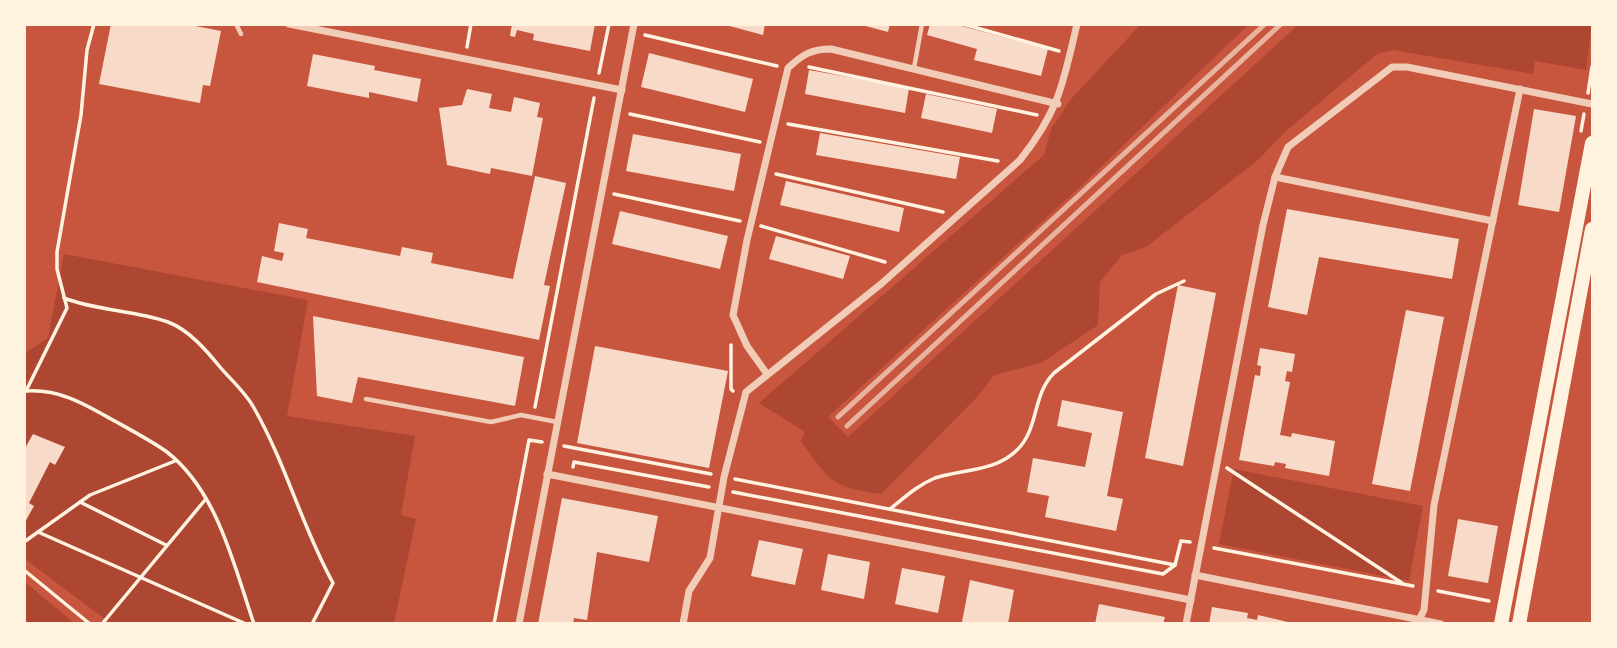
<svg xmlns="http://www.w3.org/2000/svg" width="1617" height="648" font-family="Commissioner,sans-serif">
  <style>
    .green { fill: #ae4732 }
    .building { fill: #f7dbc8 }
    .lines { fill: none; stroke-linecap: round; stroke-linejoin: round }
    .path { stroke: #fff3e0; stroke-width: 3.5 }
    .service { stroke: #f1ccb7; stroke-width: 4.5 }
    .minor { stroke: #f1ccb7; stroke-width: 7 }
    .secondary { stroke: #fff3e0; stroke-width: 14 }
    .rail { stroke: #e9b49f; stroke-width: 5 }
  </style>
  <rect width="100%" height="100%" fill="#c8553d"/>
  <g class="green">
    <path d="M1141 24 1248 25 1080 187 828 417 848 437 1298 25 1592 24 1586 70 1535 61 1533 74 1393 50 1377 54 1287 130 1258 160 1146 247 1122 255 1100 282 1098 325 1041 363 994 375 979 395 881 494C831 487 830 481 801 441L805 432 759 403 1044 155 1051 129 1072 98Z"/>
    <polygon points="64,254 308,300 287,416 415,436 401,515 416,519 394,623 110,623 25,559 24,354 48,338"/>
    <polygon points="1234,469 1423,506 1409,581 1219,544"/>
    <polygon points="25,582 74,623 25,623"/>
  </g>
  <g class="building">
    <polygon points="111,24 185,24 221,31 210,86 203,85 200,103 99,84"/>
    <polygon points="512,24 595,24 590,51 533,40 534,34 517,30 515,37 510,36"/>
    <polygon points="722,24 765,24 763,35"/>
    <polygon points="858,24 890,24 888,32"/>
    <polygon points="930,24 954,24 1048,49 1041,76 974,60 977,49 927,35"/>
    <polygon points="649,53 753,79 745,112 641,87"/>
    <polygon points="313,54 375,66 374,70 421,79 417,102 369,92 369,98 307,86"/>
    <polygon points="809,70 909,88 905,113 805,94"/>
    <polygon points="467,89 492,94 489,108 511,112 514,97 540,103 537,117 543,118 532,176 491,168 490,174 447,165 439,108 462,105"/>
    <polygon points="926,94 997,109 992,133 921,118"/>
    <polygon points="1534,109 1576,116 1559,212 1518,205"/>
    <polygon points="820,133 960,157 956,179 816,155"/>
    <polygon points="633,134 741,154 734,191 626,171"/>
    <polygon points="535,176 566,183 544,285 550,286 539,340 257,282 262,256 282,261 284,253 274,251 279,223 308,229 306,238 400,256 402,247 433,253 431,263 513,279"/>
    <polygon points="786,181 904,208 899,232 780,205"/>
    <polygon points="1287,209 1459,239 1452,279 1319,257 1307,315 1268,307"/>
    <polygon points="620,211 728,236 720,269 612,244"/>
    <polygon points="776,236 850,256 843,279 769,259"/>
    <polygon points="1178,285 1216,293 1183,466 1145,458"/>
    <polygon points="1406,310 1444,317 1410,491 1372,484"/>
    <polygon points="313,316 524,357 515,406 358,377 352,403 317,396"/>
    <polygon points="595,346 728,371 709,468 577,443"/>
    <polygon points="1260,348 1295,354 1292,372 1287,371 1285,381 1290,382 1280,435 1291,437 1292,433 1335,441 1329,476 1285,468 1286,464 1275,462 1274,466 1239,460 1255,375 1260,376 1261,366 1257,365"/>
    <polygon points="1062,400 1123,412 1107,496 1123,499 1116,531 1045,517 1049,496 1027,492 1033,458 1085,467 1092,433 1057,426"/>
    <polygon points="33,434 65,447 55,465 50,462 29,503 34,506 24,524 24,450"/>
    <polygon points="562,498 658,516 649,562 597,552 587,620 574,618 573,624 538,624"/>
    <polygon points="1458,519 1498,526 1488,583 1448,576"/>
    <polygon points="759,540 803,549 795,585 751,576"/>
    <polygon points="828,554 870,562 864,599 821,590"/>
    <polygon points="902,568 945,576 938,613 895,604"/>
    <polygon points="970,580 1014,590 1008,624 962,622"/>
    <polygon points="1099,604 1165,617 1163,624 1095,624"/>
    <polygon points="1212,607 1248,613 1247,618 1257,620 1258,615 1296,624 1209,624"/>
  </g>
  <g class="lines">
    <g class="path">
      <polyline points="963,24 1059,51"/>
      <polyline points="645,35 777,66"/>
      <polyline points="467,47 471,24"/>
      <polyline points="809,67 1037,115"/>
      <polyline points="599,73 609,24"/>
      <polyline points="1588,93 1592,67"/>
      <polyline points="630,114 760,142"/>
      <polyline points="788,124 998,161"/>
      <polyline points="1581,131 1584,114"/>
      <polyline points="776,174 943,212"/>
      <polyline points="614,194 740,221"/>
      <polyline points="761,226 885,262"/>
      <path d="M64 298C97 311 134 310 168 322 189 330 206 350 220 367 231 380 246 393 254 408 286 464 302 527 333 583L312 624"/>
      <polyline points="731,345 731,389 733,391"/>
      <polyline points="26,391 67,308 57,269 57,252 81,115 87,50 94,24"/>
      <path d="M26 391C59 389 83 403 111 419 129 429 150 440 167 452 218 492 234 566 254 624"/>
      <polyline points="535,407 594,98"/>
      <polyline points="564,446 711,474"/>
      <polyline points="573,467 574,462 709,487"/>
      <polyline points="1227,468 1402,583"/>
      <polyline points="735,479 1175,565 1181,541 1190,542"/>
      <polyline points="733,492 1163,574 1175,565"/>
      <polyline points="80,502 166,545"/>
      <path d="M890 509C905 497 918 485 935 478 963 469 995 472 1017 450 1039 429 1032 395 1054 373L1156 294 1184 281"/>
      <polyline points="38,532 246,624"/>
      <polyline points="24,542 90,495 175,461"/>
      <polyline points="1214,548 1413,586"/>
      <polyline points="24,570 90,624"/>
      <polyline points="1438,591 1489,601"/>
      <polyline points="102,624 205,500"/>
      <polyline points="494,624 529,440 542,442"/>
    </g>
    <g class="service">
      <polyline points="236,24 241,34"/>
      <polyline points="914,68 922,24"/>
      <polyline points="366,399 491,422 521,415 557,422"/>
    </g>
    <g class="minor">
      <polyline points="289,24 622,90"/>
      <polyline points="1275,177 1493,221"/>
      <path d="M767 374 747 346 733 315 747 240 788 68C802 55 811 49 831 49L1058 104"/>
      <polyline points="547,474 1191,600"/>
      <polyline points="1195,575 1441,624"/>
      <polyline points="519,624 634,24"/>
      <path d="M683 624 689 591 710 558 724 477 746 392 881 284 1020 160C1059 111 1063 84 1077 24"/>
      <polyline points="1186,624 1263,225 1275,177 1288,147 1392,67 1407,67 1592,104"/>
      <polyline points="1417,624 1424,610 1434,505 1520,89"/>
    </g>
    <g class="secondary">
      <polyline points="1501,624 1592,143"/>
      <polyline points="1519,624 1592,229"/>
    </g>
    <g class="rail">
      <polyline points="838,417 1265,24"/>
      <polyline points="847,426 1281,24"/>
    </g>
  </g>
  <rect width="1617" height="648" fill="none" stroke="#fff3e0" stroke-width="52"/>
</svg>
